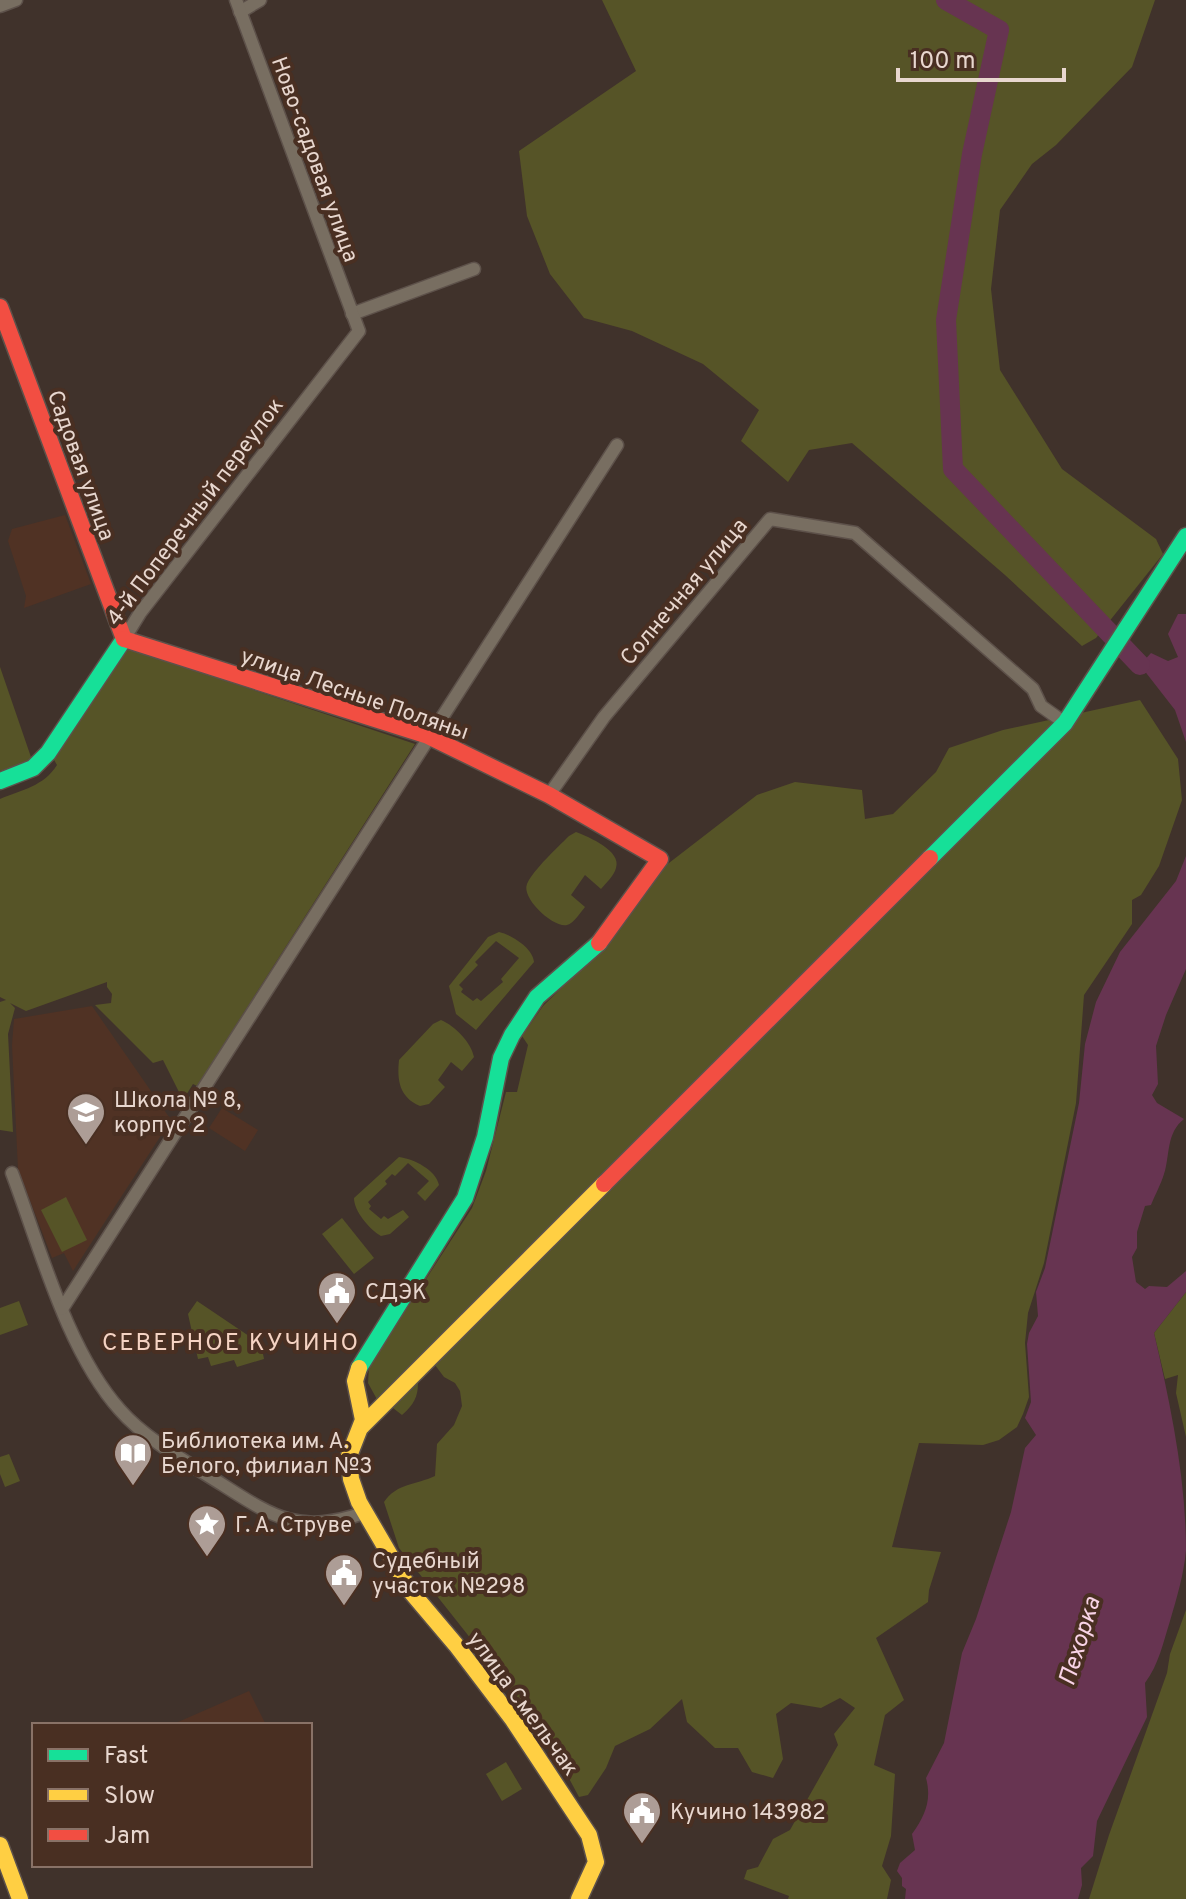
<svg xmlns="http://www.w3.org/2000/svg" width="1186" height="1899" font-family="Overpass,sans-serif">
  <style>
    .built { fill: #503224 }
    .green { fill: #565427; fill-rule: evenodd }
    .water { fill: #673451 }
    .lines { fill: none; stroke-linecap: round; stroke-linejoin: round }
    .river { stroke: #673451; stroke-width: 20 }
    .street-casing { stroke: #5d514a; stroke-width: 15 }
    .fast-casing { stroke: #5d514a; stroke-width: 19 }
    .slow-casing { stroke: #5d514a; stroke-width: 19 }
    .jam-casing { stroke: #5d514a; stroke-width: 19 }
    .street { stroke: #786e61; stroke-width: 12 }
    .fast { stroke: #16e098; stroke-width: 16 }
    .slow { stroke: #ffcf43; stroke-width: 16 }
    .jam { stroke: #f24e42; stroke-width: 16 }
    .labels { text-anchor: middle; stroke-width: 8; stroke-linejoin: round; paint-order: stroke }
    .street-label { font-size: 22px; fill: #e8d7cf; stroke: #492f22 }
    .poi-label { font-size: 22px; fill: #e8d7cf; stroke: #492f22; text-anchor: start }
    .neighbourhood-label { font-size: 24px; letter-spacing: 2px; fill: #f5d3c3; stroke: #492f22 }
    .water-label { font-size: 24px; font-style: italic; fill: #f8d3e6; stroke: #492f22 }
  </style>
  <rect width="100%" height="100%" fill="#40322b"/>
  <g class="built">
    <polygon points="65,515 91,584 24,608 26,596 8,541 12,529"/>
    <polygon points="92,1006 171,1120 73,1271 64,1253 52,1258 18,1169 12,1045 14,1019"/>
    <polygon points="222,1108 258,1130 245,1151 209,1128"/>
    <polygon points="249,1691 266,1725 172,1725 178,1722"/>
  </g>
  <g class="green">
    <polygon points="602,0 1155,0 1132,67 1056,145 1032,164 1000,210 991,289 1000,370 1062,469 1156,539 1163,554 1096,638 1082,646 1005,575 852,443 809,450 788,482 741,441 759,410 703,364 632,331 584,318 550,274 527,216 519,151 636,71"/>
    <path d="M125 647 415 744 197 1086 193 1084 183 1100 163 1060 153 1063 95 1005 111 1003 112 994 107 987V982L26 1011 10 1003 15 1008 8 1034 13 1132 0 1130V1002L6 1000 0 997V799C22 790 44 786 57 765L53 758Z"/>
    <polygon points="0,667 32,760 0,771"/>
    <path d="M1140 700 1178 759 1182 800 1159 866 1141 895 1132 900V924L1084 995 1076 1103 1044 1263 1028 1313 1025 1343 1029 1397 1023 1414 1017 1427 999 1440 983 1445 919 1443 892 1547 941 1552 929 1590 928 1602 876 1638 904 1700 885 1715 874 1765 895 1774 891 1836 882 1866 891 1880 887 1899H788L789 1896 744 1879 747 1870 758 1867 773 1839 790 1830 838 1745 834 1734 855 1708 840 1698 821 1708 791 1703 776 1714 783 1759 773 1778 752 1772 738 1748H715L687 1722 682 1699 650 1729 615 1746 606 1768 588 1795 579 1797 543 1730 399 1548 384 1502C397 1483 416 1485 435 1476L437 1444 454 1425 462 1406 460 1391 455 1383 444 1377 435 1365 425 1360 416 1368C420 1388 419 1401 402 1415L393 1408 379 1403 368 1383 369 1367 472 1208 486 1171 506 1092H517L528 1045 522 1036 543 1006 611 939 656 873 757 795 795 782 862 790 865 819 893 814 936 772 949 748 1003 730Z"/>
    <path d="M576 832C589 837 622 851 616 868 614 876 606 883 601 889L585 875 571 895 585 907C580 913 574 923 567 925 553 928 521 898 527 884 534 869 557 848 569 836Z"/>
    <path d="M499 932C512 935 533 948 534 962L476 1030 456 1014 449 986 488 937ZM496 941 519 958 501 979 503 982 481 1001 477 998 473 1001 461 992 463 989 459 985 478 965 475 962Z"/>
    <path d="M441 1020C455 1026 471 1042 474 1057L462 1071 451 1062 438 1080 445 1087 429 1104 420 1106C399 1097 397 1080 399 1060L433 1024Z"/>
    <path d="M399 1157C414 1159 436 1170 439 1185L425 1201 417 1193 429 1181 408 1163 395 1176 392 1174 385 1181 387 1184 368 1202 371 1206 369 1209 381 1219 384 1216 388 1219 403 1210 409 1217 390 1234 381 1236C369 1229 354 1211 354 1198Z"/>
    <polygon points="66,1197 87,1240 62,1252 41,1210"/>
    <polygon points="342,1218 374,1258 354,1274 322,1234"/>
    <polygon points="1186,1292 1186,1437 1176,1393 1178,1375 1165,1379 1154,1333"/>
    <polygon points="19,1301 28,1325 0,1335 0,1308"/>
    <polygon points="197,1301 261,1344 264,1359 237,1367 234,1360 211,1366 208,1357 198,1359 188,1314"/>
    <polygon points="9,1454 20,1481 5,1487 0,1474 0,1457"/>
    <polygon points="1186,1610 1186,1899 1089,1899 1109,1835 1167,1673 1170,1654"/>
    <polygon points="506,1762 522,1789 502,1801 486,1774"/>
  </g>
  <g class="water">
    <polygon points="1178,614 1186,614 1186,742 1175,710 1140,665 1151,653 1168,661 1178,657 1168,634"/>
    <path d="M1186 856V969L1166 1015 1156 1046 1158 1084 1152 1095 1157 1103 1184 1119C1166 1133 1170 1155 1164 1174 1161 1184 1155 1195 1151 1205L1145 1206 1137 1232V1248L1132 1257 1136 1282 1145 1289 1149 1286 1167 1287 1186 1271V1292L1154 1333C1170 1403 1186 1477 1186 1550 1184 1574 1177 1597 1170 1621 1163 1643 1159 1664 1145 1683L1147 1717 1097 1821 1093 1856 1081 1868 1082 1885 1078 1899H905L906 1889 902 1886V1878L897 1871 900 1863 915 1850 912 1834C925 1816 932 1800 926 1778L944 1743 962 1653 976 1619 1011 1512 1025 1448 1036 1435 1025 1418 1031 1402 1027 1344 1029 1333 1038 1316 1036 1292 1045 1268 1079 1103 1085 1044 1096 1002 1120 952 1176 881Z"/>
  </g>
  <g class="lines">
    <polyline class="river" points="946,0 999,30 972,154 946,320 953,469 1140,665"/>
    <defs>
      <g id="street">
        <polyline points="0,6 16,0"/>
        <polyline points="240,12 260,0"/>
        <polyline points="352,314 474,269"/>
        <polyline points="124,639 140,613 359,331 236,0"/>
        <polyline points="549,795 604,717 770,519 855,533 1033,689 1041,706 1065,723"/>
        <path d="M12 1173C40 1247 67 1351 120 1410 145 1439 190 1464 223 1485 276 1519 300 1534 364 1513"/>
        <polyline points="62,1309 617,445"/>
      </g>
      <g id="fast">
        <polyline points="0,781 33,768 48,753 124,639"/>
        <polyline points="930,858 1065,723 1186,536"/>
        <polyline points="359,1368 465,1198 485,1137 501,1058 512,1035 537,997 599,943"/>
      </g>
      <g id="slow">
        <polyline points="359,1368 355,1381 363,1420 349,1456 351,1479 359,1502 412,1593 456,1645 513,1720 589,1835 596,1862 579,1899"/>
        <polyline points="362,1426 604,1184"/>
        <polyline points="0,1845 20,1899"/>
      </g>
      <g id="jam">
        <polyline points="0,307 124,639"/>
        <polyline points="124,639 428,736 549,795 660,859 599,943"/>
        <polyline points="604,1184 930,858"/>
      </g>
    </defs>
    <use href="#street" class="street-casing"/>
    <use href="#fast" class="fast-casing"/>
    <use href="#slow" class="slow-casing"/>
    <use href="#jam" class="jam-casing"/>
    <use href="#street" class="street"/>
    <use href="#fast" class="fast"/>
    <use href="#slow" class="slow"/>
    <use href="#jam" class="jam"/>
  </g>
  <defs>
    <symbol id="school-pin" viewBox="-11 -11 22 30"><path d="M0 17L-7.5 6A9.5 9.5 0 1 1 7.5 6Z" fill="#ad9d96" stroke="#492f22"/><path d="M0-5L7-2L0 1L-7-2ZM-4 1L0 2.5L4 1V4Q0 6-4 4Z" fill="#fff"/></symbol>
    <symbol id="civic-pin" viewBox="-11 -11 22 30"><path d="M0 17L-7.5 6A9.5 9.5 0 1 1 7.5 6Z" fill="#ad9d96" stroke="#492f22"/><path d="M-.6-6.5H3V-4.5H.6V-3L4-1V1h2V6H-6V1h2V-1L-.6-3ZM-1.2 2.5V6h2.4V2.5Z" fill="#fff"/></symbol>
    <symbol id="library-pin" viewBox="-11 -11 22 30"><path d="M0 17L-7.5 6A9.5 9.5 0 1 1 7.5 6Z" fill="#ad9d96" stroke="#492f22"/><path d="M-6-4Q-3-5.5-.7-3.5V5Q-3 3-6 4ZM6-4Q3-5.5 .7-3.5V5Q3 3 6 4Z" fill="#fff"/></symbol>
    <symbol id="sight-pin" viewBox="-11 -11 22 30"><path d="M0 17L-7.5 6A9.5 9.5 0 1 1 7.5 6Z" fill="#ad9d96" stroke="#492f22"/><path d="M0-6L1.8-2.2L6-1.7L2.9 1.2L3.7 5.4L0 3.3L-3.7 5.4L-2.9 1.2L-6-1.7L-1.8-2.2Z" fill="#fff"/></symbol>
  </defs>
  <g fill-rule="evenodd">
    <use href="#school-pin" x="64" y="1090" width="44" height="60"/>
    <use href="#civic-pin" x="315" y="1269" width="44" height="60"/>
    <use href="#library-pin" x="111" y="1431" width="44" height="60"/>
    <use href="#sight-pin" x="185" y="1502" width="44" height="60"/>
    <use href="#civic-pin" x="322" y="1551" width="44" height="60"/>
    <use href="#civic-pin" x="620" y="1789" width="44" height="60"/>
  </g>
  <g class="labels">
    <g class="street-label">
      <text transform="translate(316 159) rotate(70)" y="8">Ново-садовая улица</text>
      <text transform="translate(82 465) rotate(70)" y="8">Садовая улица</text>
      <text transform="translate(194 511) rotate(-53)" y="8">4-й Поперечный переулок</text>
      <text transform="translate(683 591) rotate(-50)" y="8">Солнечная улица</text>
      <text transform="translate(355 693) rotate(19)" y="8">улица Лесные Поляны</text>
      <text transform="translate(524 1703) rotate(54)" y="8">улица Смельчак</text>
    </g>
    <g class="poi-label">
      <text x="114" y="1107">Школа № 8,<tspan x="114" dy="25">корпус 2</tspan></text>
      <text x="365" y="1299">СДЭК</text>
      <text x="161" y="1448">Библиотека им. А.<tspan x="161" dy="25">Белого, филиал №3</tspan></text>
      <text x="235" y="1532">Г. А. Струве</text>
      <text x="372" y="1568">Судебный<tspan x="372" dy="25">участок №298</tspan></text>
      <text x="670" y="1819">Кучино 143982</text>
    </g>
    <g class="neighbourhood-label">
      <text x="231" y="1350">СЕВЕРНОЕ КУЧИНО</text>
    </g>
    <g class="water-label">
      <text transform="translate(1079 1641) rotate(-73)" y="8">Пехорка</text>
    </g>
  </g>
  <rect x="32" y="1723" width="280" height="144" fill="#492f22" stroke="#897267" stroke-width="2"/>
  <rect x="48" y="1749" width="40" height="12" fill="#16e098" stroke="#897267" stroke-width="2"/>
  <text x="104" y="1763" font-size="24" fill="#e8d7cf">Fast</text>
  <rect x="48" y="1789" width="40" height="12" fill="#ffcf43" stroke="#897267" stroke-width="2"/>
  <text x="104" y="1803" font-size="24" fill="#e8d7cf">Slow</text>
  <rect x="48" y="1829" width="40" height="12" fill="#f24e42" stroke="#897267" stroke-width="2"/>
  <text x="104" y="1843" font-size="24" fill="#e8d7cf">Jam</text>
  <path d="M898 68v12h166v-12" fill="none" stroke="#e8d7cf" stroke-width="4"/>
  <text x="910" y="68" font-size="24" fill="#e8d7cf" stroke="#492f22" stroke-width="6" paint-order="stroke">100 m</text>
</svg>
